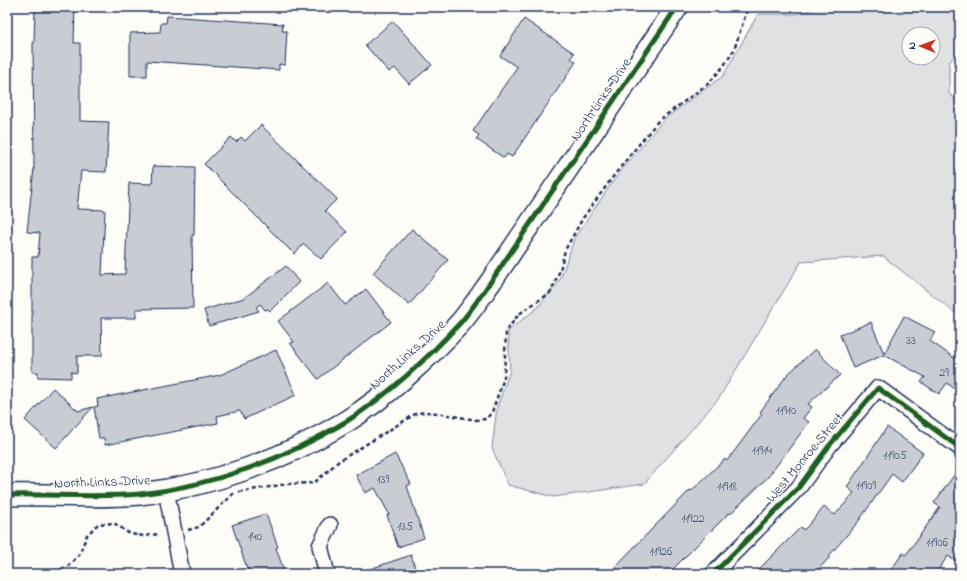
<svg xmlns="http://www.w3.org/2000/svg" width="967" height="581" font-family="'Indie Flower',sans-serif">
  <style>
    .green { fill: #e0e1e3; stroke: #7e88a0; fill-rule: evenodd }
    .building { fill: #c9ccd3; stroke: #1b2f5e }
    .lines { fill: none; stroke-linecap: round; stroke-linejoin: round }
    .street-casing { stroke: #1b2f5e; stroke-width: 18 }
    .secondary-casing { stroke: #1b2f5e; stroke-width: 24 }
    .path { stroke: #1b2f5e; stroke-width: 2.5; stroke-dasharray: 4 3; stroke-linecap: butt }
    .street { stroke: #fdfcf7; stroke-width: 15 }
    .secondary { stroke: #fdfcf7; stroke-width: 21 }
    .cycleway-casing { stroke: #fdfcf7; stroke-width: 8 }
    .cycleway { stroke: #1b5e20; stroke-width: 5 }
    .labels { text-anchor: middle; stroke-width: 3; stroke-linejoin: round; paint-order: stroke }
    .number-label { font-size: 12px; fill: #46567b }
    .street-label { font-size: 14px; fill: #1b2f5e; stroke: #fdfcf7 }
  </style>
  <rect width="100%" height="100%" fill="#fdfcf7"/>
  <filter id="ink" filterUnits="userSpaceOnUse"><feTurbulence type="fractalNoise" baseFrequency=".025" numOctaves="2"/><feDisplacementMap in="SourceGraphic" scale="8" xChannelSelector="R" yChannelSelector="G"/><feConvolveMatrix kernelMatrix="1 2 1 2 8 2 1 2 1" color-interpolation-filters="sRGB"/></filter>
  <g filter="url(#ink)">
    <path class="green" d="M820 7H960V48L949 63V93L960 105V317L883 256 801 262 719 398 644 484 554 497 508 485 492 448 497 407 510 371 508 331 537 308 560 280 575 237 616 177 664 119 723 76 758 14H797ZM909 34H933V58H909Z"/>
    <g class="building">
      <polygon points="35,7 75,7 74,43 80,43 80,121 109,122 106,172 81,171 77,209 105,210 102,275 125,274 129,183 152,184 153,166 195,167 194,235 192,235 193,308 136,309 136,318 101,318 102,356 77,356 77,373 71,372 71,378 37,377 38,372 32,372 32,257 38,257 40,233 27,232 34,168 33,43 34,43"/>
      <polygon points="167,16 283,24 282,31 287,31 285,65 279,64 279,70 147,61 147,76 130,76 130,33 160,32 161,23 166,23"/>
      <polygon points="524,19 574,53 571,58 576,62 512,157 507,154 504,158 476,139 479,135 473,131 517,67 500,56"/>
      <polygon points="393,21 432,65 409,84 395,68 389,72 365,45"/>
      <polygon points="261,125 337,199 325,211 347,232 321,259 304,244 294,254 204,164 231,137 236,142 241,137 245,141"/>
      <polygon points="412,229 448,260 409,305 373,273"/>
      <polygon points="286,266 299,282 270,311 268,309 265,310 260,304 256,307 259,311 209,326 204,310 244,298"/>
      <polygon points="328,283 345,305 366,289 391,322 318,379 290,343 294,342 278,321"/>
      <polygon points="904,316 935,332 930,341 960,362 960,382 955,389 947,383 939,394 921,382 925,377 884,355 853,368 840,335 871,322 884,354"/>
      <polygon points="815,349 840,375 808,404 812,407 803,418 809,422 768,477 730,514 729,513 668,574 608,574 690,490 691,491 725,459 727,461 762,414 760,412 787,375"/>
      <polygon points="276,350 296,395 244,419 240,411 217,416 218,423 105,445 104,438 99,438 94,407 98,406 97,399 220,375"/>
      <polygon points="53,388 78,411 93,407 56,448 25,420"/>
      <polygon points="887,427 923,453 902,482 892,474 858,522 829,556 830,557 814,574 754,574 801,527 804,530 824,507 835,515 854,493 847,487"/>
      <polygon points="395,454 411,484 407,486 424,538 398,547 387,515 389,514 375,488 365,493 356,475"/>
      <polygon points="960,467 960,553 955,561 948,556 935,574 888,574 903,553 906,555 940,507 934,503"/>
      <polygon points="266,514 278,547 276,548 285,574 249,574 232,525"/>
      <polygon points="411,555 417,574 362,574 361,572"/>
    </g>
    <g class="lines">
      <defs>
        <g id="street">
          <polyline points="166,490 182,574"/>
          <polyline points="327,574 320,546 330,525"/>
          <polyline points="713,574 799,487 829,446 878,388 960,448"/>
        </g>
        <path id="secondary" d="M7 495C50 494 98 498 140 494 212 486 285 459 347 421 386 397 430 356 461 322 472 309 482 294 492 280L677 7"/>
      </defs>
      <use href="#street" class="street-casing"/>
      <use href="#secondary" class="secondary-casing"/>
      <g class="path">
        <polyline points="239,492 287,484 314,483 339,461 417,413 431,412 476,420 486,419 492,412 504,378 506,331 519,314 551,292 560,270 565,250 583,218 615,174 658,121 709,83 723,67 734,50 748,7"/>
        <polyline points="188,530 199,527 234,493"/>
        <polyline points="48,574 68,566 79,555 87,535 98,524 114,523 130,534 144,536 159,534"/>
      </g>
      <use href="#street" class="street"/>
      <use href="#secondary" class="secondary"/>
      <defs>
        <g id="cycleway">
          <path d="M7 495C50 494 98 498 140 494 212 486 285 459 347 421 386 397 430 356 461 322 472 309 482 294 492 280L677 7"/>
          <polyline points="713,574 799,487 829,446 878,388 960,448"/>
        </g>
      </defs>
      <use href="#cycleway" class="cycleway-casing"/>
      <use href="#cycleway" class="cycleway"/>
    </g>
  </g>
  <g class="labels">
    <g class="number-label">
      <text x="911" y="344">33</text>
      <text x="944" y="376">29</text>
      <text x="786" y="414">11910</text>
      <text x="762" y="454">11914</text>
      <text x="895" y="459">11905</text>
      <text x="383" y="483">139</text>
      <text x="866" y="489">11909</text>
      <text x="727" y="490">11918</text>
      <text x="693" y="522">11922</text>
      <text x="405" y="530">135</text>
      <text x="255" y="540">140</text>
      <text x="937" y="546">11906</text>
      <text x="661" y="555">11926</text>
    </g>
    <g class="street-label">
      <text transform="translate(600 99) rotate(-56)" y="5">North Links Drive</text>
      <text transform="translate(407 354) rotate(-42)" y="5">North Links Drive</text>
      <text transform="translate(804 457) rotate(-50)" y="5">West Monroe Street</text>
      <text transform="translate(102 481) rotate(-2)" y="5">North Links Drive</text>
    </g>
  </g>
  <rect width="967" height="581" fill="none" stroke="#fdfcf7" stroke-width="24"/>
  <rect x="12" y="12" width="943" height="557" fill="none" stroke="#1b2f5e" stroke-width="1.5" filter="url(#ink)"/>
  <g transform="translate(921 46) rotate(271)"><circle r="19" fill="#fdfcf7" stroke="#a3aaba"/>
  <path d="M0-3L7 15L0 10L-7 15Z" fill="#c8321e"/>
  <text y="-6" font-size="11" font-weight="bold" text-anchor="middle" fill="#1b2f5e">N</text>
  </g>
</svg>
